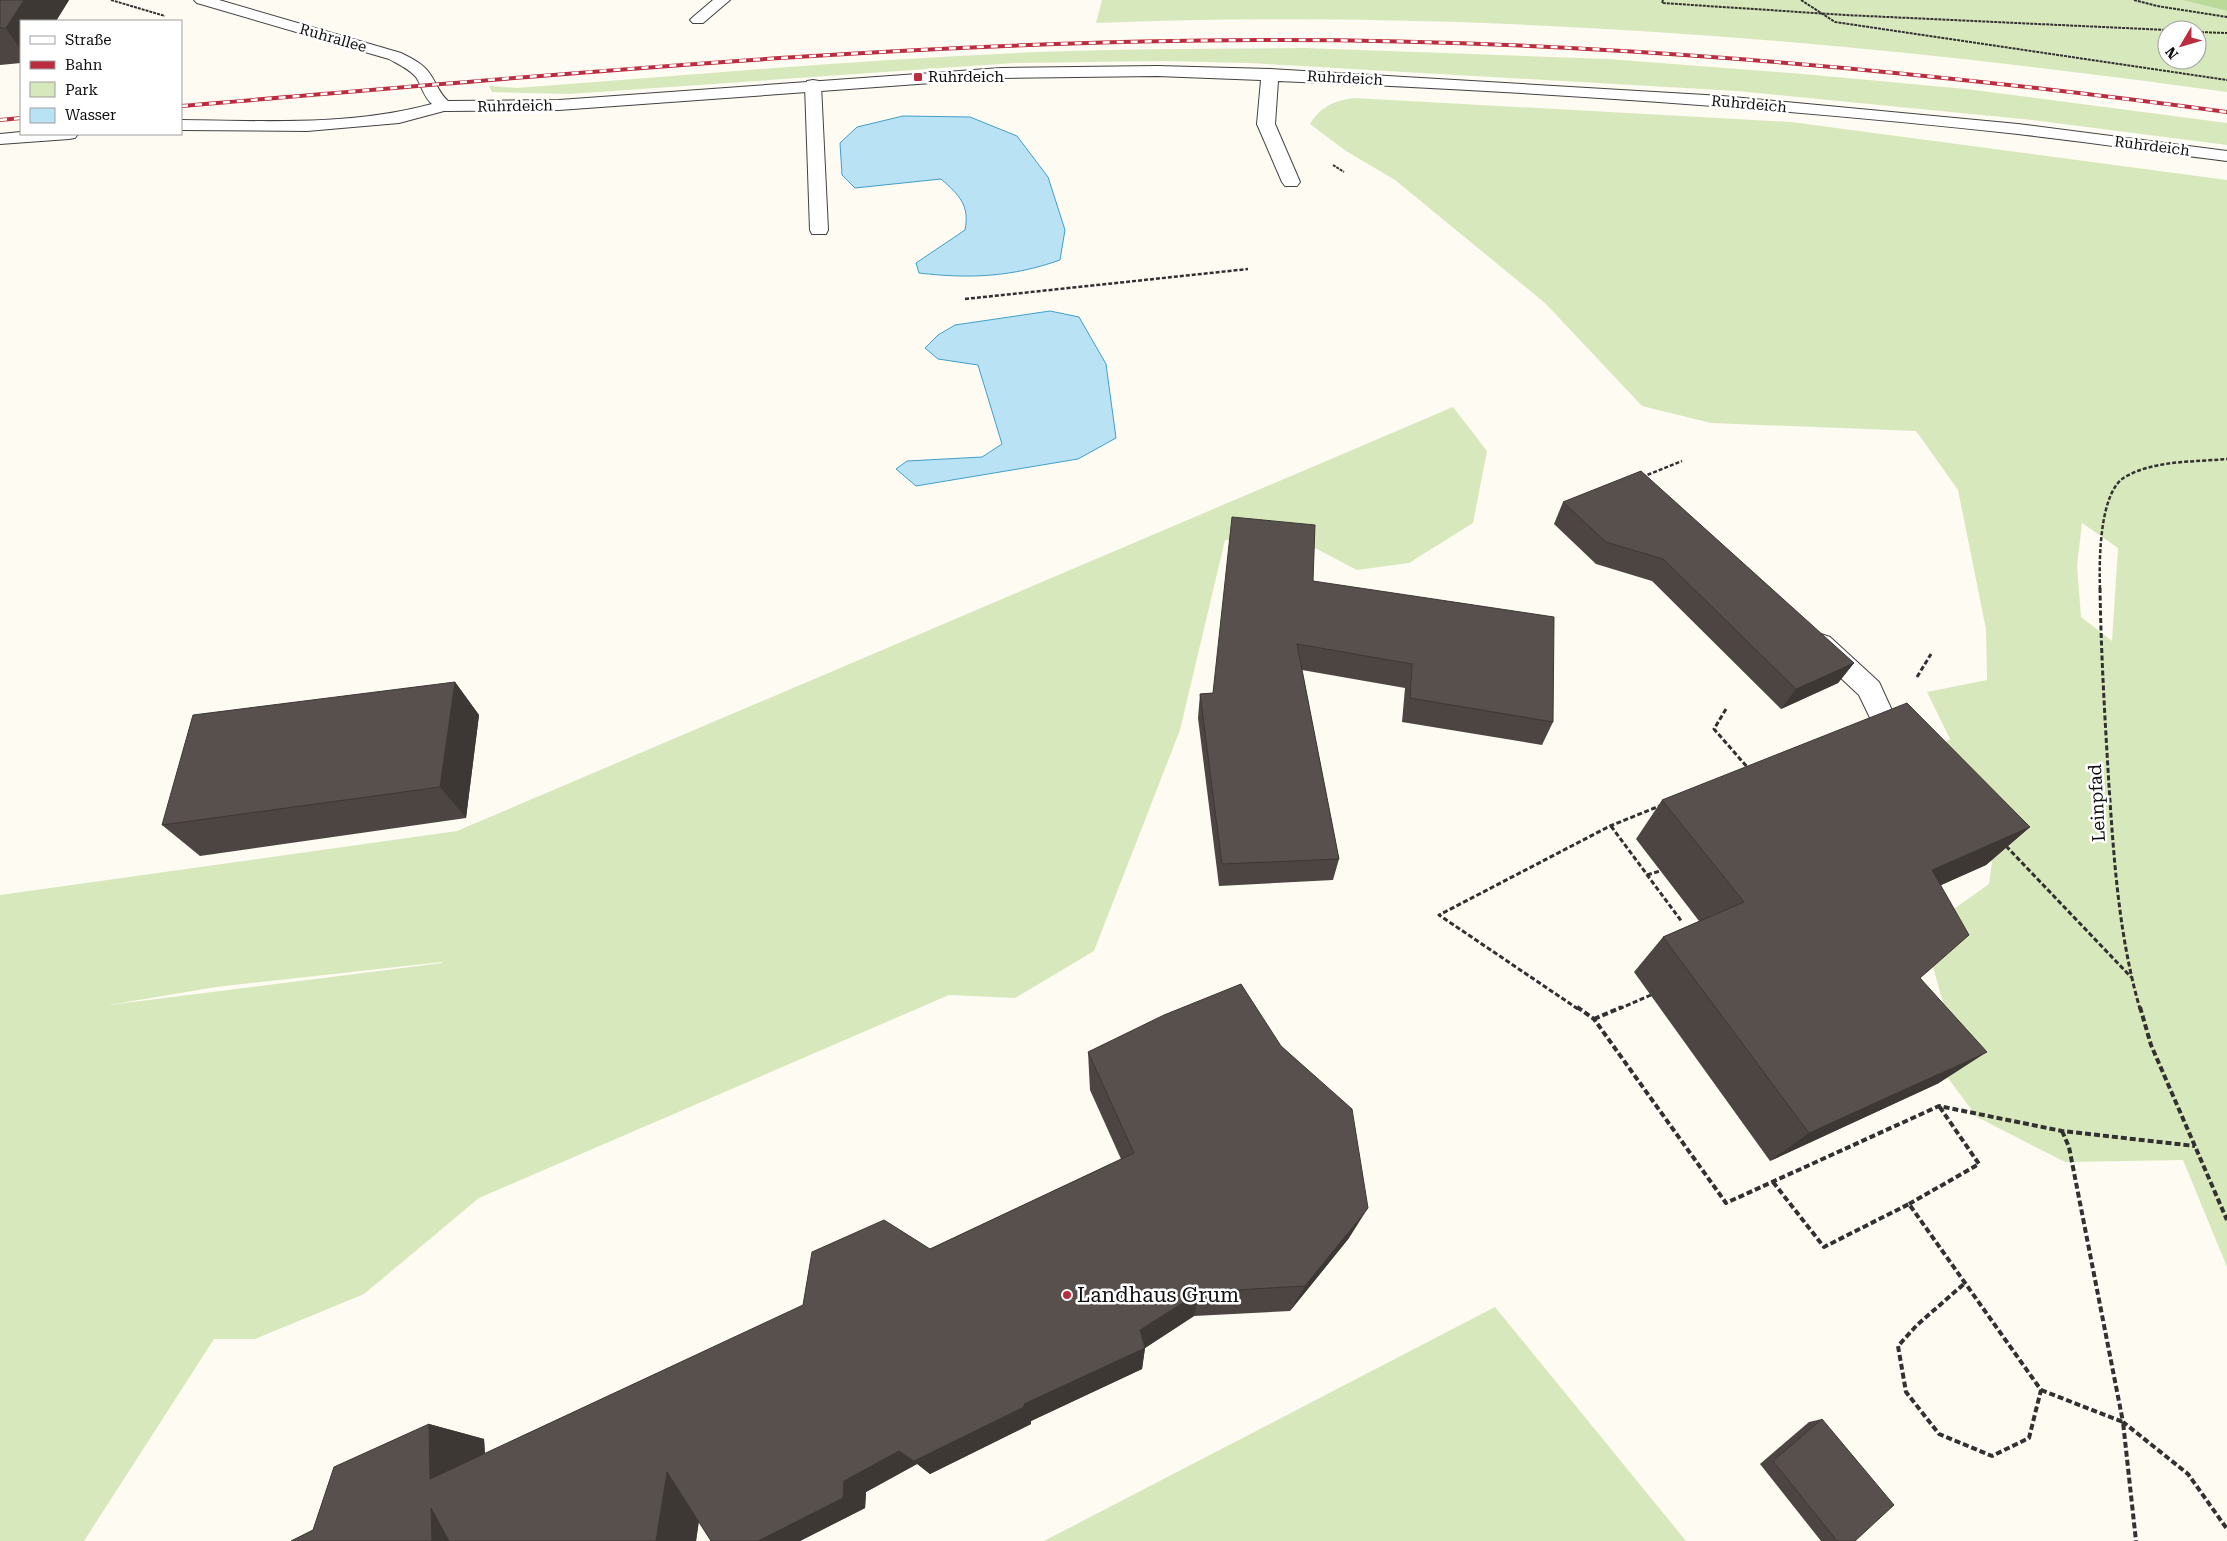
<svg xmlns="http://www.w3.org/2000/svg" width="2227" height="1541" font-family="'Roboto Serif',serif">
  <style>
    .green { fill: #d7e8bc; fill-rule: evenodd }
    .forest { fill: #bcd99c }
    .water { fill: #b9e3f4; stroke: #429ec9 }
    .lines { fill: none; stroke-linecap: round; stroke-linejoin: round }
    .service-casing { stroke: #424242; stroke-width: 2 }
    .minor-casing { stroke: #424242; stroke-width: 2 }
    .path-far3 { stroke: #313131; stroke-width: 2; stroke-dasharray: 3 1; stroke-linecap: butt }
    .path-far2 { stroke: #313131; stroke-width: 2.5; stroke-dasharray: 4 2; stroke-linecap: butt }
    .path-far1 { stroke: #313131; stroke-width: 3; stroke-dasharray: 5 2.5; stroke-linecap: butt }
    .path { stroke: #313131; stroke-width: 4; stroke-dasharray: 6 3; stroke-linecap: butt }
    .service { fill: #fff; fill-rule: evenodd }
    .minor { fill: #fff; fill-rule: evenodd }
    .rail-casing { stroke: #bb2c3e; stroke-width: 4 }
    .rail { stroke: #fff; stroke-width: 2.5; stroke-dasharray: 7; stroke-linecap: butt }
    .wall { fill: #4c4541 }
    .shaded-wall { fill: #3e3835 }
    .building { fill: #58504c; stroke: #3e3835 }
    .poi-dot { fill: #bb2c3e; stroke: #fff; stroke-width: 2 }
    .labels { text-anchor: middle; stroke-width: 5; stroke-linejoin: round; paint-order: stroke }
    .far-street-label { font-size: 15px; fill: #0f0f0f; stroke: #fff }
    .far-poi-label { font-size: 15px; fill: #0f0f0f; stroke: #fff; text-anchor: start }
    .street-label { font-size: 18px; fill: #0f0f0f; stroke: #fff }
    .near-poi-label { font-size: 21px; fill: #0f0f0f; stroke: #fff; text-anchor: start }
  </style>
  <rect width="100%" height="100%" fill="#fefbf2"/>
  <g class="green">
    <path d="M1102 0H2182L2227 11V92C1853 40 1474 8 1096 23ZM2167 30H2197V60H2167Z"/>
    <path d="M1305 48 1608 59 1803 74 1966 89 2227 123V145L2032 120 1737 91 1248 63 1164 61 1014 63 569 94 492 92 489 86 517 88C691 75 865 59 1039 52 1128 49 1216 49 1305 48Z"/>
    <path d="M1354 98 1791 122 2227 180V1267L2183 1160 2065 1162 1977 1117 1912 1030 1945 1010 1923 931 1989 884 1992 862 1906 770 1950 739 1927 692 1987 680 1986 629 1958 490 1916 431 1711 423 1642 406 1545 303 1395 180 1346 151 1310 124C1321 106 1334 101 1354 98ZM2082 523 2118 548 2112 641 2081 617 2077 566Z"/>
    <path d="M1453 407 1487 451 1473 523 1409 563 1357 570 1311 546 1225 540 1180 730 1094 951 1015 998 949 995 479 1198 364 1294 255 1339H214L84 1541H0V895L457 831ZM442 962V963L109 1005 216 987Z"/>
    <polygon points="1495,1307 1686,1541 1044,1541"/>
  </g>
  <polygon class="forest" points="2182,0 2227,0 2227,11"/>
  <g class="water">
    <path d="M903 116 970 117 1017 136 1048 177 1065 230 1060 260C1012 277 970 279 919 273L916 263 965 230C970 205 959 195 941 179L855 188 842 175 840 143 857 127Z"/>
    <polygon points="1050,311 1079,317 1106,364 1116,438 1078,459 916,486 896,469 907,461 982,457 1002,444 978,365 938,359 925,348 938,335 955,325"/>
  </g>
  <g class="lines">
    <defs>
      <g id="service">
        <polygon points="713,0 730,0 703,23 693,23 690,20 693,17"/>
        <polygon points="813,80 819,81 821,85 828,230 826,234 812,234 810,230 805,85 807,81"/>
        <polygon points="1266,119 1272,120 1275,124 1300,182 1297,186 1285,186 1282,182 1257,124 1260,120"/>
        <polygon points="1821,634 1830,637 1879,682 1895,717 1891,724 1882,728 1873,724 1859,695 1812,651 1808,644 1812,637"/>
      </g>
      <g id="minor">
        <path d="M194 0H219L401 53C411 58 424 64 430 74 437 84 439 93 448 101L559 100 1001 68 1157 66 1270 69 1722 96 2018 124 2227 151V161C2157 152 2088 142 2018 134 1772 107 1525 91 1278 81L1275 124 1272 128H1260L1257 124 1261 80 1157 76 1001 78 559 110 444 111 399 123 307 131 181 130V120C265 121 351 126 432 104 423 96 422 86 416 77 409 69 398 64 389 59L197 3Z"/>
        <polygon points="21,132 21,134 78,134 75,138 69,139 0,144 0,134"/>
      </g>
    </defs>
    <use href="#service" class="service-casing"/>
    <use href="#minor" class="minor-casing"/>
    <g class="path-far3">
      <polyline points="111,0 165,16"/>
      <polyline points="1663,0 1662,3 1845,15 2167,30"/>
      <polyline points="1801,0 1835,22 2227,80"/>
      <polyline points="2134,0 2157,6 2227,17"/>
      <polyline points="2197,32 2227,33"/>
      <polyline points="1333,165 1344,172"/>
    </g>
    <g class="path-far2">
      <polyline points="965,299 1248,269"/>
      <polyline points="1642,477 1682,461"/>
      <path d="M2100 589C2099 562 2099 492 2125 477 2154 460 2195 462 2227 459"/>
    </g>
    <g class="path-far1">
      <path d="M2100 588C2101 654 2105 720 2109 786 2114 861 2119 937 2140 1009"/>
      <polyline points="1917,677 1931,654"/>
      <polyline points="1726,709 1714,729 1748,768"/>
      <polyline points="1611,826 1682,922"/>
      <polyline points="2006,846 2131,977"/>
      <polyline points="1647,875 1660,871"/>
      <polyline points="1578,1009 1439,915 1610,826 1662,805"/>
      <polyline points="1619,1009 1651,995"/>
    </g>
    <g class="path">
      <polyline points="1577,1007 1594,1019 1726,1203 1939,1106 2062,1131 2195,1146"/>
      <polyline points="2140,1007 2151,1045 2227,1220"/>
      <polyline points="1594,1019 1622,1007"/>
      <polyline points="2062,1131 2069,1147 2123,1422 2188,1474 2227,1529"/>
      <polyline points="1773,1182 1824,1247 1909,1204 2041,1390 2029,1438 1992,1456 1939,1434 1906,1392 1898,1346 1917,1325 1965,1283"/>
      <polyline points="1909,1204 1979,1164 1939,1106"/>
      <polyline points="2041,1390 2123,1422 2136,1541"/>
    </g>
    <use href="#service" class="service"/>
    <use href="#minor" class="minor"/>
    <defs>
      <g id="rail">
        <path d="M181 106C540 76 900 41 1261 40 1585 39 1907 69 2227 112"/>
        <polyline points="0,120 21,118"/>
      </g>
    </defs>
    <use href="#rail" class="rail-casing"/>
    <use href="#rail" class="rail"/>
  </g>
  <g class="wall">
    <polygon points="0,0 69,0 56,21 21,21 21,63 0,65"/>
    <polygon points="1563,502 1854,663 1838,683 1781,709 1652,581 1596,564 1554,524"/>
    <polygon points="1313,581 1553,722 1542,745 1402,722 1405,688 1302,670 1339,859 1333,880 1219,886 1198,718 1200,694 1213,693"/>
    <polygon points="455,682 479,715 466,818 200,856 162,825"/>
    <polygon points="1662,800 2030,827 1986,865 1941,885 1920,978 1939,1083 1770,1161 1634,972 1663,937 1699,921 1636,839"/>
    <polygon points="1088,1052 1349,1238 1290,1311 1194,1316 1145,1348 1142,1369 1031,1421 1031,1424 930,1474 917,1464 866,1492 865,1508 800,1541 711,1541 699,1521 696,1541 291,1541 313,1530 429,1424 484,1439 485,1454 930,1249 1121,1159 1090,1090"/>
    <polygon points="1822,1419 1855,1541 1821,1541 1760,1464 1809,1422"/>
  </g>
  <g class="shaded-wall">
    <polygon points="24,0 69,0 56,21 21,21 21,50 6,28"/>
    <polygon points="1854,663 1838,683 1781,709 1796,689"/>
    <polygon points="455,682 479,715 466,818 440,787"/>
    <polygon points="2030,827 1986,865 1892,907 1932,870"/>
    <polygon points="1987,1052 1939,1083 1770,1161 1809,1133"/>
    <polygon points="1368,1208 1349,1238 1290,1311 1305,1286"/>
    <polygon points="1200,1292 1194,1316 1145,1348 1142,1369 1031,1421 1031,1424 930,1474 914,1461 1024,1404"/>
    <polygon points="429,1424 484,1439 487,1490 430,1479"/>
    <polygon points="899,1451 917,1464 866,1492 865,1508 800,1541 758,1541 844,1481"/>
    <polygon points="667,1472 704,1484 696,1541 656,1541"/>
    <polygon points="431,1508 489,1541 432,1541"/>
  </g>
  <g class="building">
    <polygon points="0,0 24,0 6,28 0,28"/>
    <polygon points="1641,471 1854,663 1796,689 1663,559 1606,542 1563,502"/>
    <polygon points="1232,517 1315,525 1313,581 1554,617 1553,722 1410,698 1412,664 1297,644 1339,859 1222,864 1200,694 1213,693"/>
    <polygon points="455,682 440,787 162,825 193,715"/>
    <polygon points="1907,703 2030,827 1932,870 1969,935 1920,978 1987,1052 1809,1133 1663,937 1744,902 1662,800"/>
    <polygon points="1241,984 1281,1046 1352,1109 1368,1208 1305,1286 1200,1292 1140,1330 1145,1348 1024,1404 1024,1407 914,1461 899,1451 844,1481 843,1498 758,1541 711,1541 667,1472 656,1541 449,1541 431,1508 432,1541 291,1541 313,1530 334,1467 429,1424 430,1479 803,1305 812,1252 884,1220 930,1249 1134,1153 1088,1052 1164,1015"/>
    <polygon points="1822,1419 1894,1505 1855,1541 1837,1541 1773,1461"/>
  </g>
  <g class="poi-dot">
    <rect x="913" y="72" width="10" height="10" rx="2.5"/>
    <circle cx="1067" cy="1295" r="5"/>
  </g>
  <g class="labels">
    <g class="far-street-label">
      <text transform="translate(333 38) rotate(16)" y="5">Ruhrallee</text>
      <text transform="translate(1345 78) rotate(3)" y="5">Ruhrdeich</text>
      <text transform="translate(1749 104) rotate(5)" y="5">Ruhrdeich</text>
      <text transform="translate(515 106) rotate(-1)" y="5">Ruhrdeich</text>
      <text transform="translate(2152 146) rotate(7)" y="5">Ruhrdeich</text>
    </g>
    <g class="far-poi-label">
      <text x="928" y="82">Ruhrdeich</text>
    </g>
    <g class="street-label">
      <text transform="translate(2097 803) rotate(-93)" y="6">Leinpfad</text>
    </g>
    <g class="near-poi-label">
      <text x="1077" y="1302">Landhaus Grum</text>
    </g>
  </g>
  <rect x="20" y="20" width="162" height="115" fill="#ffffff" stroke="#9f9f9f"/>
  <rect x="30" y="36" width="25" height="8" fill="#ffffff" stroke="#9f9f9f"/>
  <text x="65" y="45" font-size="15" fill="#0f0f0f">Straße</text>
  <rect x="30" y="61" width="25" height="8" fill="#bb2c3e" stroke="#9f9f9f"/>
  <text x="65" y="70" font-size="15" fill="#0f0f0f">Bahn</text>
  <rect x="30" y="82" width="25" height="15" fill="#d7e8bc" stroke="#9f9f9f"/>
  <text x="65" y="95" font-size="15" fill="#0f0f0f">Park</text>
  <rect x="30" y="108" width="25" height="15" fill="#b9e3f4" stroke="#9f9f9f"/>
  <text x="65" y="120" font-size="15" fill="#0f0f0f">Wasser</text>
  <g transform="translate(2182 45) rotate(232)"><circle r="24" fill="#ffffff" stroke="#9f9f9f"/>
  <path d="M0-4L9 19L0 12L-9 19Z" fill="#bb2c3e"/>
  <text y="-8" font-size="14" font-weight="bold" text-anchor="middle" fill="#0f0f0f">N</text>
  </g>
</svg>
